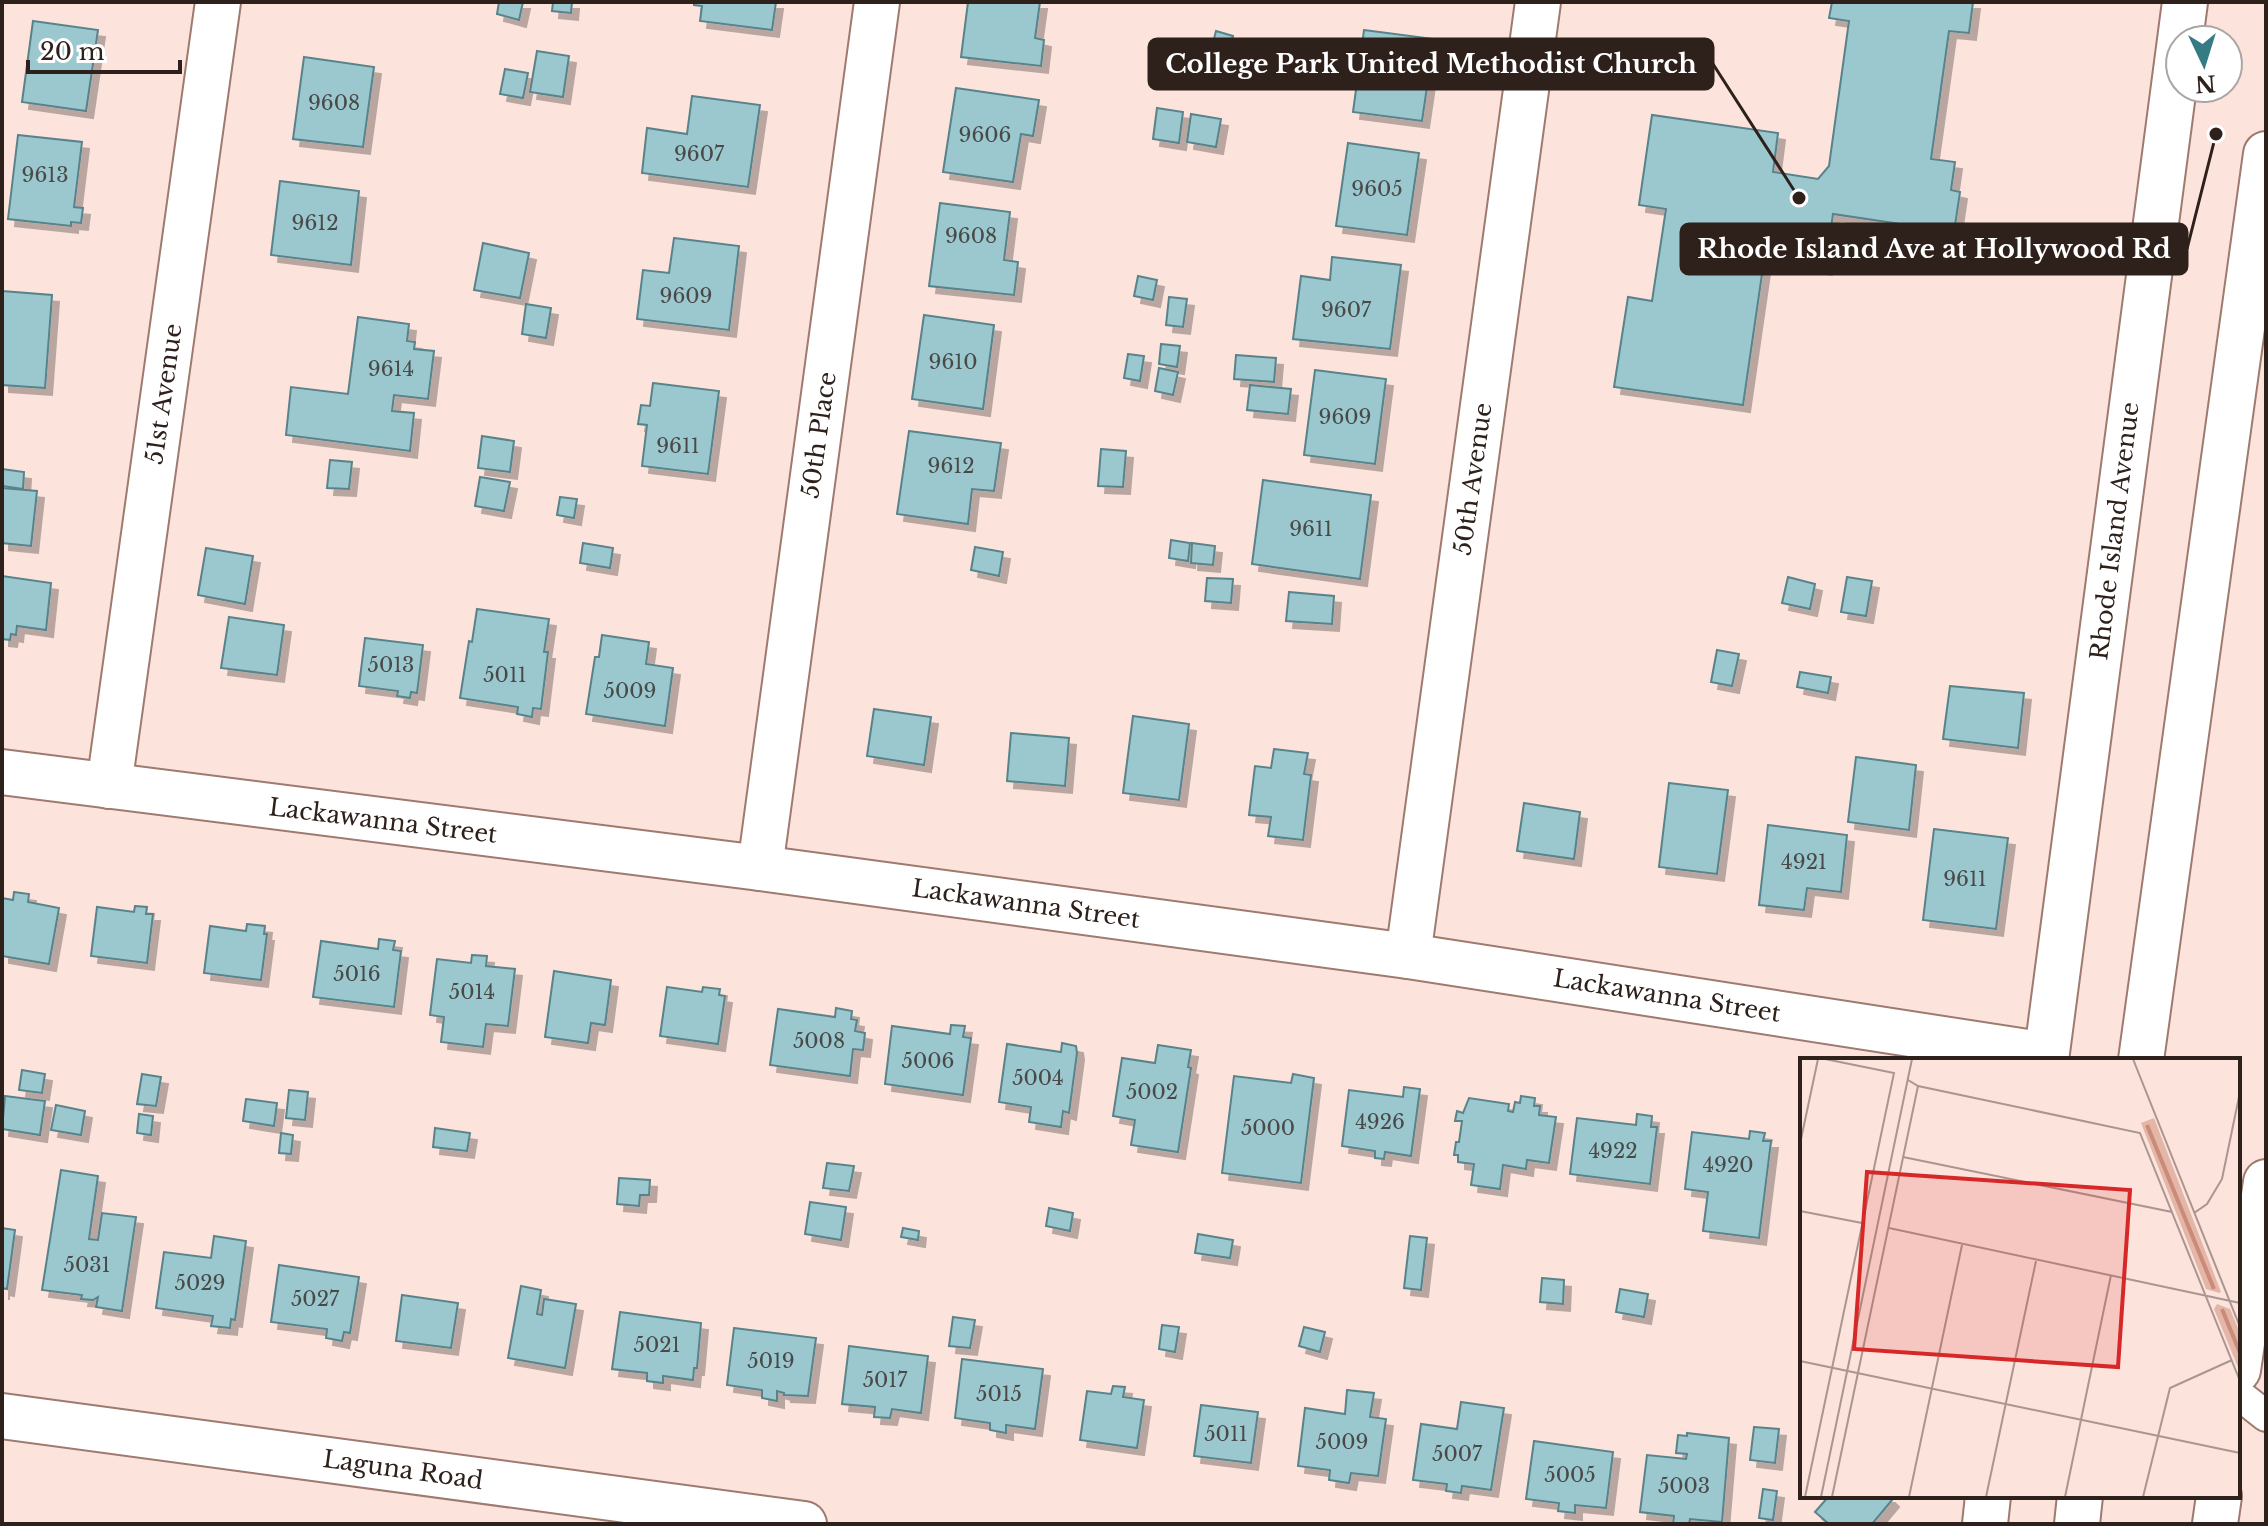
<svg xmlns="http://www.w3.org/2000/svg" width="2268" height="1526" font-family="'Libre Baskerville',serif">
  <style>
    .building { fill: #9bc8cf; stroke: #58838a; stroke-width: 2; filter: url(#shadow) }
    .lines { fill: none; stroke-linecap: round; stroke-linejoin: round }
    .service-casing { stroke: #9e7a6f; stroke-width: 34 }
    .minor-casing { stroke: #9e7a6f; stroke-width: 48 }
    .tertiary-casing { stroke: #9e7a6f; stroke-width: 48 }
    .service { stroke: #fff; stroke-width: 30 }
    .minor { stroke: #fff; stroke-width: 44 }
    .tertiary { stroke: #fff; stroke-width: 44 }
    .labels { text-anchor: middle; stroke-width: 6; stroke-linejoin: round; paint-order: stroke }
    .number-label { font-size: 20px; fill: #494a48 }
    .street-label { font-size: 24px; fill: #2e201b; stroke: #fff }
    .inset-river { fill: none; stroke: #ca8b78; stroke-width: 4 }
    .inset-road { fill: none; stroke: #aa958f; stroke-width: 2 }
    .view { fill: #d62828; fill-opacity: 0.15; stroke: #d62828; stroke-width: 4 }
    .inset-edge { fill: none; stroke: #2e201b; stroke-width: 4 }
    .leader { fill: none; stroke: #2e201b; stroke-width: 3 }
    .callout-dot { fill: #2e201b; stroke: #fff; stroke-width: 3 }
    .callout { fill: #2e201b; stroke: #2e201b; stroke-width: 3 }
    .callout-label { font-size: 26px; text-anchor: middle; font-weight: bold; fill: #fff }
  </style>
  <defs>
    <filter id="shadow"><feDropShadow dx="7" dy="7" stdDeviation="0" flood-color="#0004"/></filter>
  </defs>
  <rect width="100%" height="100%" fill="#fce3dc"/>
  <g class="building">
    <polygon points="499,2 523,2 519,20 497,14"/>
    <polygon points="553,2 572,2 571,13 552,11"/>
    <polygon points="694,2 776,2 772,30 700,21 702,6 694,5"/>
    <polygon points="968,2 1040,2 1035,38 1044,40 1041,66 961,57"/>
    <polygon points="1832,2 1973,2 1969,33 1949,31 1931,159 1955,162 1951,190 1960,192 1954,232 1833,214 1825,268 1764,260 1743,405 1614,387 1628,297 1652,301 1666,209 1639,205 1652,115 1778,133 1773,172 1818,179 1829,166 1849,21 1829,18"/>
    <polygon points="33,21 98,30 86,111 22,102"/>
    <polygon points="1364,30 1434,39 1422,121 1353,112"/>
    <polygon points="1216,31 1233,36 1226,62 1209,58"/>
    <polygon points="537,51 569,56 563,97 530,92"/>
    <polygon points="304,57 374,67 363,147 293,139"/>
    <polygon points="505,69 528,73 523,98 500,94"/>
    <polygon points="956,88 1039,100 1033,136 1021,134 1013,182 943,172"/>
    <polygon points="692,96 760,105 748,187 642,173 647,128 687,134"/>
    <polygon points="1157,108 1183,112 1179,143 1153,139"/>
    <polygon points="1191,114 1221,119 1216,147 1187,142"/>
    <polygon points="18,135 82,142 74,207 83,208 81,223 71,222 71,226 8,219"/>
    <polygon points="1348,143 1419,153 1407,235 1336,226"/>
    <polygon points="280,181 359,191 351,265 271,255"/>
    <polygon points="940,203 1010,212 1004,260 1018,262 1014,295 929,286"/>
    <polygon points="674,238 739,246 729,330 637,319 643,270 669,273"/>
    <polygon points="483,243 529,253 520,298 474,290"/>
    <polygon points="1332,257 1401,265 1390,349 1293,339 1301,276 1330,280"/>
    <polygon points="1138,276 1157,280 1153,300 1134,296"/>
    <polygon points="2,291 52,295 45,388 2,385"/>
    <polygon points="1169,297 1187,299 1183,327 1166,325"/>
    <polygon points="526,304 551,308 546,338 522,334"/>
    <polygon points="924,315 994,325 983,409 912,399"/>
    <polygon points="358,317 409,324 407,341 415,342 414,349 434,351 428,399 394,395 392,411 414,413 410,451 286,435 291,387 348,394"/>
    <polygon points="1161,344 1180,346 1177,367 1159,364"/>
    <polygon points="1128,354 1144,356 1140,381 1124,378"/>
    <polygon points="1236,355 1276,358 1274,382 1234,379"/>
    <polygon points="1159,368 1178,372 1173,395 1155,391"/>
    <polygon points="1315,370 1386,379 1375,464 1304,455"/>
    <polygon points="653,383 719,391 708,474 642,466 647,425 638,424 641,405 650,406"/>
    <polygon points="1250,385 1291,389 1288,414 1247,410"/>
    <polygon points="909,431 1001,443 994,491 972,489 968,524 897,514"/>
    <polygon points="482,436 514,441 510,472 478,468"/>
    <polygon points="1101,449 1126,451 1123,487 1098,486"/>
    <polygon points="330,460 352,462 349,489 327,488"/>
    <polygon points="2,469 24,472 23,489 2,486"/>
    <polygon points="480,477 510,482 504,511 475,506"/>
    <polygon points="1263,480 1371,495 1360,579 1252,564"/>
    <polygon points="2,488 37,491 31,546 2,543"/>
    <polygon points="560,497 577,499 574,518 557,515"/>
    <polygon points="1171,540 1190,543 1188,561 1169,558"/>
    <polygon points="583,543 613,548 610,568 580,563"/>
    <polygon points="1192,543 1215,546 1213,565 1191,563"/>
    <polygon points="975,547 1003,552 999,576 971,570"/>
    <polygon points="206,548 253,556 245,604 198,595"/>
    <polygon points="2,576 51,583 46,630 17,626 16,635 11,634 10,640 2,639"/>
    <polygon points="1788,577 1815,584 1810,609 1782,603"/>
    <polygon points="1847,577 1872,581 1866,616 1841,612"/>
    <polygon points="1207,578 1233,579 1231,603 1205,601"/>
    <polygon points="1289,592 1334,596 1332,624 1286,621"/>
    <polygon points="477,609 549,619 544,652 548,652 541,709 533,708 532,717 517,714 518,707 460,698 469,641 472,642"/>
    <polygon points="229,617 284,625 277,675 221,668"/>
    <polygon points="602,635 649,642 646,664 673,668 665,726 586,714 595,657 599,657"/>
    <polygon points="365,638 423,645 417,693 411,692 410,698 397,696 398,691 359,686"/>
    <polygon points="1717,650 1739,654 1732,686 1711,682"/>
    <polygon points="1800,672 1831,677 1828,693 1797,687"/>
    <polygon points="1950,686 2024,693 2018,748 1943,739"/>
    <polygon points="874,709 931,717 924,765 867,756"/>
    <polygon points="1133,716 1189,724 1179,800 1123,793"/>
    <polygon points="1011,733 1069,738 1065,786 1007,781"/>
    <polygon points="1274,749 1308,753 1304,774 1311,775 1303,840 1268,836 1271,817 1249,815 1255,766 1271,768"/>
    <polygon points="1856,757 1916,765 1909,830 1848,822"/>
    <polygon points="1669,783 1728,790 1717,874 1659,867"/>
    <polygon points="1524,803 1580,812 1574,859 1517,851"/>
    <polygon points="1768,825 1847,835 1841,892 1807,888 1804,910 1759,905"/>
    <polygon points="1934,829 2008,838 1996,929 1923,920"/>
    <polygon points="14,892 29,894 28,902 59,908 49,964 2,956 2,898 13,900"/>
    <polygon points="135,906 147,907 146,914 153,914 147,963 91,956 97,907 134,912"/>
    <polygon points="247,924 265,926 264,934 267,934 261,980 204,973 210,926 246,931"/>
    <polygon points="379,939 395,941 393,950 401,951 394,1007 313,997 321,941 378,949"/>
    <polygon points="472,955 487,956 486,966 515,969 508,1026 486,1024 483,1047 441,1042 444,1017 430,1015 437,959 471,963"/>
    <polygon points="554,971 611,980 605,1025 591,1023 588,1043 545,1037"/>
    <polygon points="667,987 702,992 703,987 720,989 719,995 725,996 718,1044 660,1036"/>
    <polygon points="836,1008 852,1011 851,1019 857,1020 855,1031 865,1033 863,1050 853,1049 850,1076 770,1065 778,1009 835,1017"/>
    <polygon points="951,1025 965,1026 963,1037 971,1038 963,1095 885,1084 892,1026 950,1034"/>
    <polygon points="1062,1043 1076,1046 1077,1053 1069,1113 1063,1111 1061,1127 1029,1122 1031,1107 999,1102 1007,1044 1061,1052"/>
    <polygon points="1158,1045 1191,1050 1188,1067 1191,1068 1178,1152 1131,1145 1135,1120 1113,1116 1122,1058 1155,1063"/>
    <polygon points="22,1070 45,1074 42,1093 19,1090"/>
    <polygon points="142,1074 161,1077 156,1106 137,1104"/>
    <polygon points="1293,1074 1314,1078 1301,1183 1222,1173 1234,1076 1291,1083"/>
    <polygon points="1404,1087 1420,1089 1411,1156 1385,1152 1384,1159 1375,1158 1375,1151 1342,1146 1349,1090 1403,1097"/>
    <polygon points="289,1090 308,1092 305,1120 286,1118"/>
    <polygon points="5,1096 45,1101 40,1135 2,1129"/>
    <polygon points="1521,1096 1535,1098 1534,1106 1540,1106 1539,1115 1556,1117 1549,1163 1527,1160 1526,1169 1503,1165 1500,1189 1471,1185 1474,1164 1458,1162 1458,1155 1454,1155 1456,1142 1459,1142 1462,1121 1455,1121 1457,1111 1463,1113 1469,1098 1509,1104 1508,1111 1513,1112 1515,1102 1520,1103"/>
    <polygon points="246,1099 277,1103 274,1126 243,1121"/>
    <polygon points="56,1105 85,1111 81,1135 51,1130"/>
    <polygon points="139,1114 153,1116 151,1135 137,1133"/>
    <polygon points="1637,1114 1652,1116 1651,1127 1657,1127 1650,1184 1570,1174 1577,1118 1636,1125"/>
    <polygon points="435,1128 470,1133 467,1151 433,1147"/>
    <polygon points="1750,1131 1765,1133 1763,1141 1771,1141 1759,1238 1703,1231 1708,1192 1685,1189 1692,1132 1749,1139"/>
    <polygon points="281,1133 293,1135 291,1154 279,1153"/>
    <polygon points="827,1163 854,1166 849,1191 823,1188"/>
    <polygon points="61,1170 98,1176 89,1239 98,1240 102,1213 136,1217 122,1311 96,1307 98,1297 93,1300 81,1299 82,1295 42,1290"/>
    <polygon points="619,1178 650,1180 649,1195 640,1195 639,1206 617,1204"/>
    <polygon points="810,1202 846,1207 841,1240 805,1234"/>
    <polygon points="1049,1208 1073,1213 1070,1231 1046,1226"/>
    <polygon points="2,1228 15,1230 7,1289 2,1288 2,1293"/>
    <polygon points="903,1228 919,1231 918,1240 901,1237"/>
    <polygon points="1198,1234 1233,1240 1230,1258 1195,1253"/>
    <polygon points="214,1236 246,1241 235,1320 231,1319 230,1328 211,1326 213,1316 156,1308 164,1252 211,1258"/>
    <polygon points="1410,1236 1427,1238 1421,1290 1404,1288"/>
    <polygon points="279,1265 359,1277 350,1333 344,1332 342,1341 326,1338 327,1329 271,1322"/>
    <polygon points="1542,1278 1564,1280 1563,1304 1540,1302"/>
    <polygon points="521,1286 541,1290 537,1314 542,1315 544,1299 576,1304 565,1368 508,1358"/>
    <polygon points="1620,1289 1648,1294 1644,1317 1616,1312"/>
    <polygon points="402,1295 458,1303 451,1348 396,1341"/>
    <polygon points="620,1312 701,1323 697,1368 694,1368 693,1380 663,1376 663,1383 647,1381 647,1373 612,1369"/>
    <polygon points="953,1317 975,1320 970,1348 949,1346"/>
    <polygon points="1162,1325 1179,1327 1175,1352 1159,1349"/>
    <polygon points="1304,1327 1325,1332 1320,1352 1299,1346"/>
    <polygon points="734,1328 816,1338 808,1396 784,1395 784,1393 777,1391 777,1401 762,1398 762,1390 727,1385"/>
    <polygon points="849,1346 928,1356 921,1413 892,1409 890,1418 874,1417 875,1407 842,1404"/>
    <polygon points="962,1359 1043,1369 1035,1429 1006,1425 1006,1433 990,1430 990,1423 955,1418"/>
    <polygon points="1113,1386 1125,1387 1123,1397 1144,1400 1137,1448 1080,1440 1087,1391 1111,1394"/>
    <polygon points="1347,1390 1374,1393 1370,1417 1386,1419 1378,1476 1351,1473 1349,1483 1329,1480 1330,1470 1298,1466 1305,1408 1345,1414"/>
    <polygon points="1461,1402 1504,1408 1491,1490 1462,1486 1461,1493 1446,1491 1447,1484 1413,1480 1421,1424 1457,1429"/>
    <polygon points="1201,1405 1258,1412 1251,1463 1194,1456"/>
    <polygon points="1754,1427 1779,1429 1775,1463 1750,1460"/>
    <polygon points="1687,1433 1729,1438 1722,1522 1690,1519 1689,1524 1673,1524 1674,1516 1640,1512 1647,1455 1686,1459 1687,1454 1676,1453 1678,1435 1687,1436"/>
    <polygon points="1534,1441 1613,1452 1606,1508 1575,1505 1575,1513 1558,1511 1559,1503 1526,1499"/>
    <polygon points="1763,1489 1777,1491 1773,1520 1759,1518"/>
    <polygon points="1829,1496 1888,1496 1892,1500 1872,1524 1829,1524 1815,1512"/>
  </g>
  <g class="lines">
    <defs>
      <polyline id="service" points="2238,1394 2266,1416"/>
      <g id="minor">
        <polyline points="2,772 760,868 1408,956 2046,1055"/>
        <polyline points="109,786 218,2"/>
        <polyline points="760,868 877,2"/>
        <polyline points="1408,956 1538,2"/>
        <polyline points="2046,1060 2185,2"/>
        <polyline points="2238,1370 2266,1182"/>
        <polyline points="2,1416 804,1524"/>
        <polyline points="1985,1524 1988,1496"/>
        <polyline points="2215,1524 2219,1496"/>
      </g>
      <g id="tertiary">
        <polyline points="2141,1060 2266,154"/>
        <polyline points="2077,1524 2080,1496"/>
      </g>
    </defs>
    <use href="#service" class="service-casing"/>
    <use href="#minor" class="minor-casing"/>
    <use href="#tertiary" class="tertiary-casing"/>
    <use href="#service" class="service"/>
    <use href="#minor" class="minor"/>
    <use href="#tertiary" class="tertiary"/>
  </g>
  <g class="labels">
    <g class="number-label">
      <text x="334" y="110">9608</text>
      <text x="985" y="142">9606</text>
      <text x="699" y="161">9607</text>
      <text x="45" y="182">9613</text>
      <text x="1377" y="196">9605</text>
      <text x="315" y="230">9612</text>
      <text x="971" y="243">9608</text>
      <text x="686" y="303">9609</text>
      <text x="1346" y="317">9607</text>
      <text x="953" y="369">9610</text>
      <text x="391" y="376">9614</text>
      <text x="1345" y="424">9609</text>
      <text x="678" y="453">9611</text>
      <text x="951" y="473">9612</text>
      <text x="1311" y="536">9611</text>
      <text x="391" y="672">5013</text>
      <text x="505" y="682">5011</text>
      <text x="630" y="698">5009</text>
      <text x="1804" y="869">4921</text>
      <text x="1965" y="886">9611</text>
      <text x="357" y="981">5016</text>
      <text x="472" y="999">5014</text>
      <text x="819" y="1048">5008</text>
      <text x="928" y="1068">5006</text>
      <text x="1038" y="1085">5004</text>
      <text x="1152" y="1099">5002</text>
      <text x="1380" y="1129">4926</text>
      <text x="1268" y="1135">5000</text>
      <text x="1613" y="1158">4922</text>
      <text x="1728" y="1172">4920</text>
      <text x="87" y="1272">5031</text>
      <text x="200" y="1290">5029</text>
      <text x="315" y="1306">5027</text>
      <text x="657" y="1352">5021</text>
      <text x="771" y="1368">5019</text>
      <text x="885" y="1387">5017</text>
      <text x="999" y="1401">5015</text>
      <text x="1226" y="1441">5011</text>
      <text x="1342" y="1449">5009</text>
      <text x="1457" y="1461">5007</text>
      <text x="1570" y="1482">5005</text>
      <text x="1684" y="1493">5003</text>
    </g>
    <g class="street-label">
      <text transform="translate(164 394) rotate(-82)" y="8">51st Avenue</text>
      <text transform="translate(819 435) rotate(-82)" y="8">50th Place</text>
      <text transform="translate(1473 479) rotate(-82)" y="8">50th Avenue</text>
      <text transform="translate(2115 531) rotate(-83)" y="8">Rhode Island Avenue</text>
      <text transform="translate(383 821) rotate(7)" y="8">Lackawanna Street</text>
      <text transform="translate(1026 904) rotate(8)" y="8">Lackawanna Street</text>
      <text transform="translate(1667 996) rotate(9)" y="8">Lackawanna Street</text>
      <text transform="translate(403 1470) rotate(8)" y="8">Laguna Road</text>
    </g>
  </g>
  <g transform="translate(1800 1058)">
    <rect width="440" height="440" fill="#fce3dc"/>
    <path d="M354 60 421 234 419 235 406 231 341 65ZM417 246 430 251 440 275V314L414 251Z" fill="#e3b6a8"/>
    <path class="inset-river" d="M347 67 414 231M422 251 440 295"/>
    <path class="inset-road" d="M333 1 440 269M108 22 118 28 340 75 440 323M0 86 18 1M103 99 372 154M0 153 62 165M394 155 407 146 422 121 440 34M89 170 440 245M0 303 440 395M5 439 94 15 25 1M21 439 112 1M32 439 118 28M109 439 162 187M186 439 236 203M265 439 311 217M343 439 370 330 432 302"/>
    <path class="view" d="M67 114 330 132 318 309 54 291Z"/>
    <rect width="440" height="440" class="inset-edge"/>
  </g>
  <path class="leader" d="M1799 198L1713 64M2216 134L2187 249"/>
  <g class="callout-dot">
    <circle cx="1799" cy="198" r="8"/>
    <circle cx="2216" cy="134" r="8"/>
  </g>
  <g class="callout">
    <rect x="1149" y="39" width="564" height="50" rx="8"/>
    <rect x="1681" y="224" width="506" height="50" rx="8"/>
  </g>
  <g class="callout-label">
    <text x="1431" y="73">College Park United Methodist Church</text>
    <text x="1934" y="258">Rhode Island Ave at Hollywood Rd</text>
  </g>
  <rect width="2268" height="1526" fill="none" stroke="#2e201b" stroke-width="8"/>
  <g transform="translate(2204 64) rotate(176)"><circle r="38" fill="#ffffff" stroke="#aba6a4" stroke-width="2"/>
  <path d="M0-6L14 30L0 20L-14 30Z" fill="#357b86"/>
  <text y="-12" font-size="22" font-weight="bold" text-anchor="middle" fill="#2e201b">N</text>
  </g>
  <path d="M28 60v12h152v-12" fill="none" stroke="#2e201b" stroke-width="4"/>
  <text x="40" y="60" font-size="24" fill="#2e201b" stroke="#ffffff" stroke-width="6" paint-order="stroke">20 m</text>
</svg>
